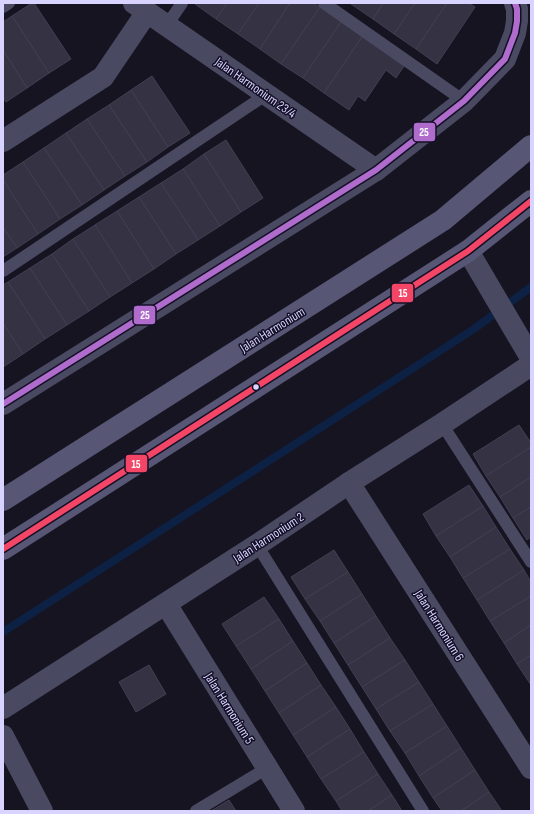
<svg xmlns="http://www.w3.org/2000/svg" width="534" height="814" font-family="'Sofia Sans Condensed',sans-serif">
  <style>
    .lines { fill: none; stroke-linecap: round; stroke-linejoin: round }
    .stream { stroke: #0d2144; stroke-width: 8 }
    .building { fill: #343243; stroke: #433f54 }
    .lane { stroke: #4a4962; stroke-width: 12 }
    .street { stroke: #4a4962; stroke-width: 22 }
    .secondary { stroke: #575674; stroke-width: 22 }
    .bus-1-casing { stroke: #130f26; stroke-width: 9 }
    .bus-2-casing { stroke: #130f26; stroke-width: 9 }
    .bus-1 { stroke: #f34667; stroke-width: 6 }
    .bus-2 { stroke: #b06ccc; stroke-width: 6 }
    .bus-dot { fill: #d9d4ff; stroke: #130f26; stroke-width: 1.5 }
    .labels { text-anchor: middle; stroke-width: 3; stroke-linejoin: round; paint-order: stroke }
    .street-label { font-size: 13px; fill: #d9d4ff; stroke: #130f26 }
    .line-badge { stroke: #130f26; stroke-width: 1.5 }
    .badge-label { font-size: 11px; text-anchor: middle; font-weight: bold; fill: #fff }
  </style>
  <rect width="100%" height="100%" fill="#161421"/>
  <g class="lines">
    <polyline class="stream" points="3,632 474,329 531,287"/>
  </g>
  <g class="building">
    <polygon points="32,3 34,3 71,59 49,73 12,16"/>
    <polygon points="196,3 227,3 216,19 195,4"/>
    <polygon points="227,3 259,3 238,34 216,19"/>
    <polygon points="259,3 290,3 260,49 238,34"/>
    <polygon points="290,3 313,3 320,7 281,64 260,49"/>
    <polygon points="352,3 383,3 373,19 351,4"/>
    <polygon points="383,3 415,3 394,34 373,19"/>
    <polygon points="415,3 447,3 416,49 394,34"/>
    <polygon points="447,3 469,3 475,7 437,64 416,49"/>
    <polygon points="320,7 341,22 303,78 281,64"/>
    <polygon points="12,16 49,73 27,88 3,50 3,22"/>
    <polygon points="341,22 362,37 324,93 303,78"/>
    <polygon points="362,37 404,66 396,78 386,70 365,101 358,96 349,110 324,93"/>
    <polygon points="3,50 27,88 6,102 3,97"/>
    <polygon points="152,76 190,133 168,147 131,90"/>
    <polygon points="131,90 168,147 147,162 109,105"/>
    <polygon points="109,105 147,162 125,176 87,119"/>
    <polygon points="87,119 125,176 104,190 66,133"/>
    <polygon points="66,133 104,190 82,205 44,148"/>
    <polygon points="226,140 263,198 241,212 204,154"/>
    <polygon points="44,148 82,205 60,219 23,162"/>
    <polygon points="204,154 241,212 220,226 183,169"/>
    <polygon points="23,162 60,219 38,234 3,180 3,175"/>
    <polygon points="183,169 220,226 198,240 161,183"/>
    <polygon points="3,180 38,234 17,248 3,227"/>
    <polygon points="161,183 198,240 176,254 139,197"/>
    <polygon points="139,197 176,254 154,269 117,211"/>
    <polygon points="117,211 154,269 132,283 95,225"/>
    <polygon points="95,225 132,283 110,297 73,239"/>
    <polygon points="3,227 17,248 3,257"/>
    <polygon points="73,239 110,297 89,311 52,254"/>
    <polygon points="52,254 89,311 67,325 30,268"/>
    <polygon points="30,268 67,325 45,339 8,282"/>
    <polygon points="8,282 45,339 23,354 3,323 3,285"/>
    <polygon points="3,323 23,354 3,367"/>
    <polygon points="519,425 531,443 531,447 486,476 473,454"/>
    <polygon points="531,447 531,477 500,497 486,476"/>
    <polygon points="531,477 531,507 513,518 500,497"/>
    <polygon points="469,485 483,506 436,536 423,514"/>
    <polygon points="483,506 496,527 450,557 436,536"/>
    <polygon points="531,507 531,537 527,540 513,518"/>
    <polygon points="496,527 510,549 463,578 450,557"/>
    <polygon points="510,549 524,570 477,600 463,578"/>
    <polygon points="334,550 348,572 305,599 291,577"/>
    <polygon points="524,570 531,582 531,596 490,621 477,600"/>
    <polygon points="348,572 362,594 320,621 305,599"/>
    <polygon points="362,594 376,616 334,643 320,621"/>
    <polygon points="531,596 531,625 504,643 490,621"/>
    <polygon points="264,597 279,619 236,646 222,624"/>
    <polygon points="376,616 390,638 348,665 334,643"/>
    <polygon points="279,619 293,641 251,669 236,646"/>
    <polygon points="531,625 531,655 517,664 504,643"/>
    <polygon points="390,638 405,660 362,687 348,665"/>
    <polygon points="293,641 307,663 265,691 251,669"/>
    <polygon points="531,655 531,685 517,664"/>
    <polygon points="405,660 419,682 376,709 362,687"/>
    <polygon points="307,663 321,685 279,713 265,691"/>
    <polygon points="149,665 166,694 136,712 119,682"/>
    <polygon points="419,682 433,704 390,731 376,709"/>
    <polygon points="321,685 336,707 293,735 279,713"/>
    <polygon points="433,704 447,726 405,753 390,731"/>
    <polygon points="336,707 350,729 307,757 293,735"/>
    <polygon points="447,726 461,748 419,776 405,753"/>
    <polygon points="350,729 364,752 321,779 307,757"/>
    <polygon points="461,748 475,770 433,798 419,776"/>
    <polygon points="364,752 378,774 336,801 321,779"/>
    <polygon points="475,770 489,792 461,811 442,811 433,798"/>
    <polygon points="378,774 392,795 368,811 342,811 336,801"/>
    <polygon points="489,792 502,811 461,811"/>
    <polygon points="392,795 402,811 368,811"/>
    <polygon points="229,800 236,811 211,811"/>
  </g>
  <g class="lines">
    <g class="lane">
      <polyline points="324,3 464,101"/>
      <polyline points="3,7 9,3"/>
      <polyline points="167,25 182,3"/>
      <polyline points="3,271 267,94"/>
      <polyline points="442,424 531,562"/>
      <polyline points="257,545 423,811"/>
      <polyline points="196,811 267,768"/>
    </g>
    <g class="street">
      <polyline points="134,3 376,170"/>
      <polyline points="3,141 103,77 147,12"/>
      <polyline points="468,251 531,358"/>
      <polyline points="3,404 376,170 464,101 505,59 515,33 517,21 517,9 515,3"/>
      <polyline points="349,483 531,768"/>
      <polyline points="166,604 294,811"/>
      <polyline points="3,708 257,545 349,483 442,424 531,365"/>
      <polyline points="3,736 42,811"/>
    </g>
    <g class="secondary">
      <polyline points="3,500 443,220 531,146"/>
      <polyline points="3,549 468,251 531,201"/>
    </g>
    <defs>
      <polyline id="bus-1" points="3,549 468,251 531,201"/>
      <polyline id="bus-2" points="3,404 376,170 464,101 505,59 515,33 517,21 517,9 515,3"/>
    </defs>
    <use href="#bus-1" class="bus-1-casing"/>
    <use href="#bus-2" class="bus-2-casing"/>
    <use href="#bus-1" class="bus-1"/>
    <use href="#bus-2" class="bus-2"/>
  </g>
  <circle class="bus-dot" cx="256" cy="387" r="3.5"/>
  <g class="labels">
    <g class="street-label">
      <text transform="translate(256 87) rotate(35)" y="5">Jalan Harmonium 23/4</text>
      <text transform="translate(272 329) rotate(-32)" y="5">Jalan Harmonium</text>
      <text transform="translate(268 537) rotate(-33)" y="5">Jalan Harmonium 2</text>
      <text transform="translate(440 625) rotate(58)" y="5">Jalan Harmonium 6</text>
      <text transform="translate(230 708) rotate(58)" y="5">Jalan Harmonium 5</text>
    </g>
  </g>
  <g class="line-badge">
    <rect x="413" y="122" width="23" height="20" rx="4" fill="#b06ccc"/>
    <rect x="391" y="283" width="23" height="20" rx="4" fill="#f34667"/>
    <rect x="133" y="305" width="23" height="20" rx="4" fill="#b06ccc"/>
    <rect x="125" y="454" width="23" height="19" rx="4" fill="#f34667"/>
  </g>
  <g class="badge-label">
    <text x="424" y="136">25</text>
    <text x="403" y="297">15</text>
    <text x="145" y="319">25</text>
    <text x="136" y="468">15</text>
  </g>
  <rect width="534" height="814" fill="none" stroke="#d9d4ff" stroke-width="8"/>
</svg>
